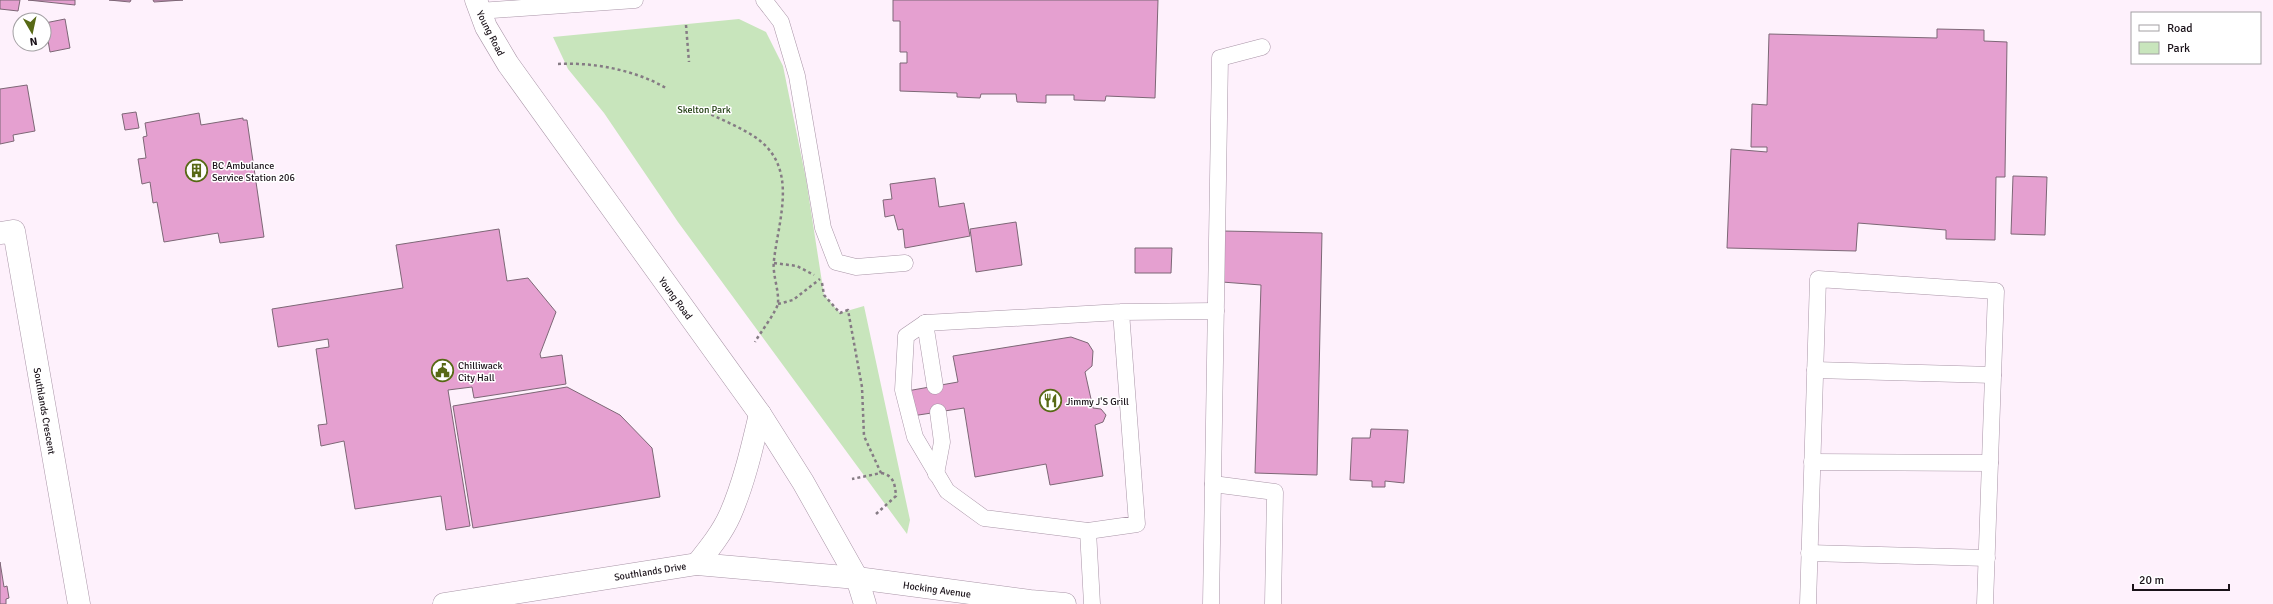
<svg xmlns="http://www.w3.org/2000/svg" width="2273" height="604" font-family="Signika,sans-serif">
  <style>
    .green { fill: #c8e5bc }
    .building { fill: #e5a0d0; stroke: #7d6776 }
    .lines { fill: none; stroke-linecap: round; stroke-linejoin: round }
    .lane-casing { stroke: #a995a7; stroke-width: 17 }
    .street-casing { stroke: #a995a7; stroke-width: 23 }
    .secondary-casing { stroke: #a995a7; stroke-width: 23 }
    .path { stroke: #857b84; stroke-width: 2.5; stroke-dasharray: 3 3; stroke-linecap: butt }
    .lane { stroke: #fff; stroke-width: 16 }
    .street { stroke: #fff; stroke-width: 22 }
    .secondary { stroke: #fff; stroke-width: 22 }
    .labels { text-anchor: middle; stroke-width: 3; stroke-linejoin: round; paint-order: stroke }
    .street-label { font-size: 10px; fill: #1a1219; stroke: #fff }
    .park-label { font-size: 10px; fill: #203d10; stroke: #fff }
    .poi-label { font-size: 10px; fill: #1a1219; stroke: #fff; text-anchor: start }
  </style>
  <rect width="100%" height="100%" fill="#fef1fc"/>
  <polygon class="green" points="739,19 766,32 783,66 806,179 824,295 840,313 864,306 910,520 907,534 678,222 604,113 568,69 553,37"/>
  <g class="building">
    <polygon points="0,0 20,0 18,11 0,9"/>
    <polygon points="28,0 75,0 75,5"/>
    <polygon points="109,0 131,0 130,2"/>
    <polygon points="153,0 183,0 154,2"/>
    <polygon points="893,0 1158,0 1155,98 1106,96 1105,101 1074,100 1074,95 1046,95 1046,103 1017,102 1016,94 981,94 980,98 957,97 957,93 900,91 900,63 907,63 907,52 900,52 900,21 893,21"/>
    <polygon points="65,19 70,48 50,52 45,23"/>
    <polygon points="1937,29 1984,30 1984,41 2007,42 2005,173 2005,177 1996,177 1995,240 1946,239 1946,230 1858,223 1856,251 1727,248 1731,149 1767,152 1767,147 1751,147 1752,104 1767,105 1769,34 1937,38"/>
    <polygon points="27,85 35,131 13,135 14,141 0,144 0,89"/>
    <polygon points="136,112 139,128 125,130 122,114"/>
    <polygon points="199,113 201,125 243,118 243,120 247,120 264,237 220,243 218,233 164,242 157,202 153,203 150,182 142,184 138,159 146,158 143,137 147,136 145,123"/>
    <polygon points="2013,176 2047,177 2045,235 2011,234"/>
    <polygon points="935,178 939,207 964,203 970,236 905,248 903,229 898,230 894,215 885,217 883,200 892,199 890,184"/>
    <polygon points="1016,222 1022,265 976,272 970,229"/>
    <polygon points="499,229 507,281 528,278 556,312 540,354 541,358 562,355 566,384 474,398 472,387 448,390 470,526 446,530 441,496 355,509 344,441 321,446 318,425 327,424 316,349 329,347 328,339 278,347 272,309 403,288 396,245"/>
    <polygon points="1223,231 1322,233 1317,475 1255,473 1261,285 1222,282"/>
    <polygon points="1135,248 1172,248 1171,273 1135,273"/>
    <polygon points="1071,337 1088,343 1093,351 1092,366 1085,372 1093,408 1101,409 1106,415 1103,422 1095,425 1103,476 1050,485 1046,464 975,477 964,408 912,416 907,391 958,382 953,356"/>
    <polygon points="567,387 620,415 652,448 660,497 473,528 453,406"/>
    <polygon points="1371,429 1408,430 1404,483 1385,481 1385,487 1372,487 1372,481 1350,480 1352,438 1370,438"/>
    <polygon points="0,562 4,587 7,586 9,598 6,599 6,604 0,604"/>
  </g>
  <g class="lines">
    <defs>
      <g id="lane">
        <polyline points="764,0 781,22 797,76 823,228 836,262 856,267 905,263"/>
        <polyline points="479,11 635,0"/>
        <polyline points="1121,312 1137,524 1088,531 984,518 947,491 915,437 903,390 906,336 925,323 1121,312 1216,311"/>
        <polyline points="925,323 935,386"/>
        <polyline points="1815,370 1993,375"/>
        <polyline points="1812,462 1990,463"/>
        <polyline points="936,474 942,442 938,412"/>
        <polyline points="1213,484 1275,492 1273,604"/>
        <polyline points="1088,531 1092,604"/>
        <polyline points="1809,553 1987,558"/>
        <polyline points="1211,604 1220,58 1262,47"/>
        <polyline points="1808,604 1818,279 1996,291 1985,604"/>
      </g>
      <g id="street">
        <polyline points="0,233 14,231 79,604"/>
        <polyline points="444,604 697,564 857,578"/>
      </g>
      <g id="secondary">
        <polyline points="476,0 486,27 508,64 760,414 803,482 857,578 865,604"/>
        <path d="M697 564C709 549 722 533 730 515 744 483 752 448 760 414"/>
        <polyline points="857,578 1030,601 1065,604"/>
      </g>
    </defs>
    <use href="#lane" class="lane-casing"/>
    <use href="#street" class="street-casing"/>
    <use href="#secondary" class="secondary-casing"/>
    <g class="path">
      <polyline points="686,25 689,62"/>
      <path d="M558 64C593 62 635 70 666 88"/>
      <path d="M706 112C722 120 740 127 755 137 799 167 779 217 774 260 772 274 779 289 778 303 777 311 760 333 755 342"/>
      <polyline points="774,263 797,266 814,275"/>
      <polyline points="822,283 824,295 840,313 848,310 862,387 864,436 881,473 852,479"/>
      <polyline points="778,304 793,300 820,279"/>
      <path d="M876 514 896 496C895 485 894 475 881 473"/>
    </g>
    <use href="#lane" class="lane"/>
    <use href="#street" class="street"/>
    <use href="#secondary" class="secondary"/>
  </g>
  <defs>
    <symbol id="building-ring" viewBox="-11 -11 22 22"><circle r="9.5" fill="#fff" stroke="#576915" stroke-width="1.5"/><path d="M-4-6H4V6H1V3H-1V6H-4ZM-2.5-4.3h1.7v1.8h-1.7ZM.8-4.3h1.7v1.8H.8ZM-2.5-1h1.7V.8h-1.7ZM.8-1h1.7V.8H.8Z" fill="#576915"/></symbol>
    <symbol id="civic-ring" viewBox="-11 -11 22 22"><circle r="9.5" fill="#fff" stroke="#576915" stroke-width="1.5"/><path d="M-.6-6.5H3V-4.5H.6V-3L4-1V1h2V6H-6V1h2V-1L-.6-3ZM-1.2 2.5V6h2.4V2.5Z" fill="#576915"/></symbol>
    <symbol id="restaurant-ring" viewBox="-11 -11 22 22"><circle r="9.5" fill="#fff" stroke="#576915" stroke-width="1.5"/><path d="M-5-6h1v4h1v-4h1v4h1v-4h1v5L-1.5 .5V6h-2V.5L-5-1ZM5-6V6H3V1.5H1.5Q1.5-4 5-6Z" fill="#576915"/></symbol>
  </defs>
  <g fill-rule="evenodd">
    <use href="#building-ring" x="184" y="158" width="25" height="25"/>
    <use href="#civic-ring" x="430" y="358" width="25" height="25"/>
    <use href="#restaurant-ring" x="1038" y="388" width="25" height="25"/>
  </g>
  <g class="labels">
    <g class="street-label">
      <text transform="translate(491 33) rotate(63)" y="4">Young Road</text>
      <text transform="translate(676 298) rotate(54)" y="4">Young Road</text>
      <text transform="translate(45 411) rotate(80)" y="4">Southlands Crescent</text>
      <text transform="translate(650 571) rotate(-9)" y="4">Southlands Drive</text>
      <text transform="translate(937 589) rotate(8)" y="4">Hocking Avenue</text>
    </g>
    <g class="park-label">
      <text x="704" y="113">Skelton Park</text>
    </g>
    <g class="poi-label">
      <text x="212" y="169">BC Ambulance<tspan x="212" dy="12">Service Station 206</tspan></text>
      <text x="458" y="369">Chilliwack<tspan x="458" dy="12">City Hall</tspan></text>
      <text x="1066" y="405">Jimmy J'S Grill</text>
    </g>
  </g>
  <rect x="2131" y="12" width="130" height="52" fill="#ffffff" stroke="#a3a0a3"/>
  <rect x="2139" y="25" width="20" height="6" fill="#ffffff" stroke="#a3a0a3"/>
  <text x="2167" y="32" font-size="12" fill="#1a1219">Road</text>
  <rect x="2139" y="42" width="20" height="12" fill="#c8e5bc" stroke="#a3a0a3"/>
  <text x="2167" y="52" font-size="12" fill="#1a1219">Park</text>
  <g transform="translate(32 32) rotate(171)"><circle r="19" fill="#ffffff" stroke="#a3a0a3"/>
  <path d="M0-3L7 15L0 10L-7 15Z" fill="#576915"/>
  <text y="-6" font-size="11" font-weight="bold" text-anchor="middle" fill="#1a1219">N</text>
  </g>
  <path d="M2133 584v6h96v-6" fill="none" stroke="#1a1219" stroke-width="2"/>
  <text x="2139" y="584" font-size="12" fill="#1a1219" stroke="#ffffff" stroke-width="3" paint-order="stroke">20 m</text>
</svg>
